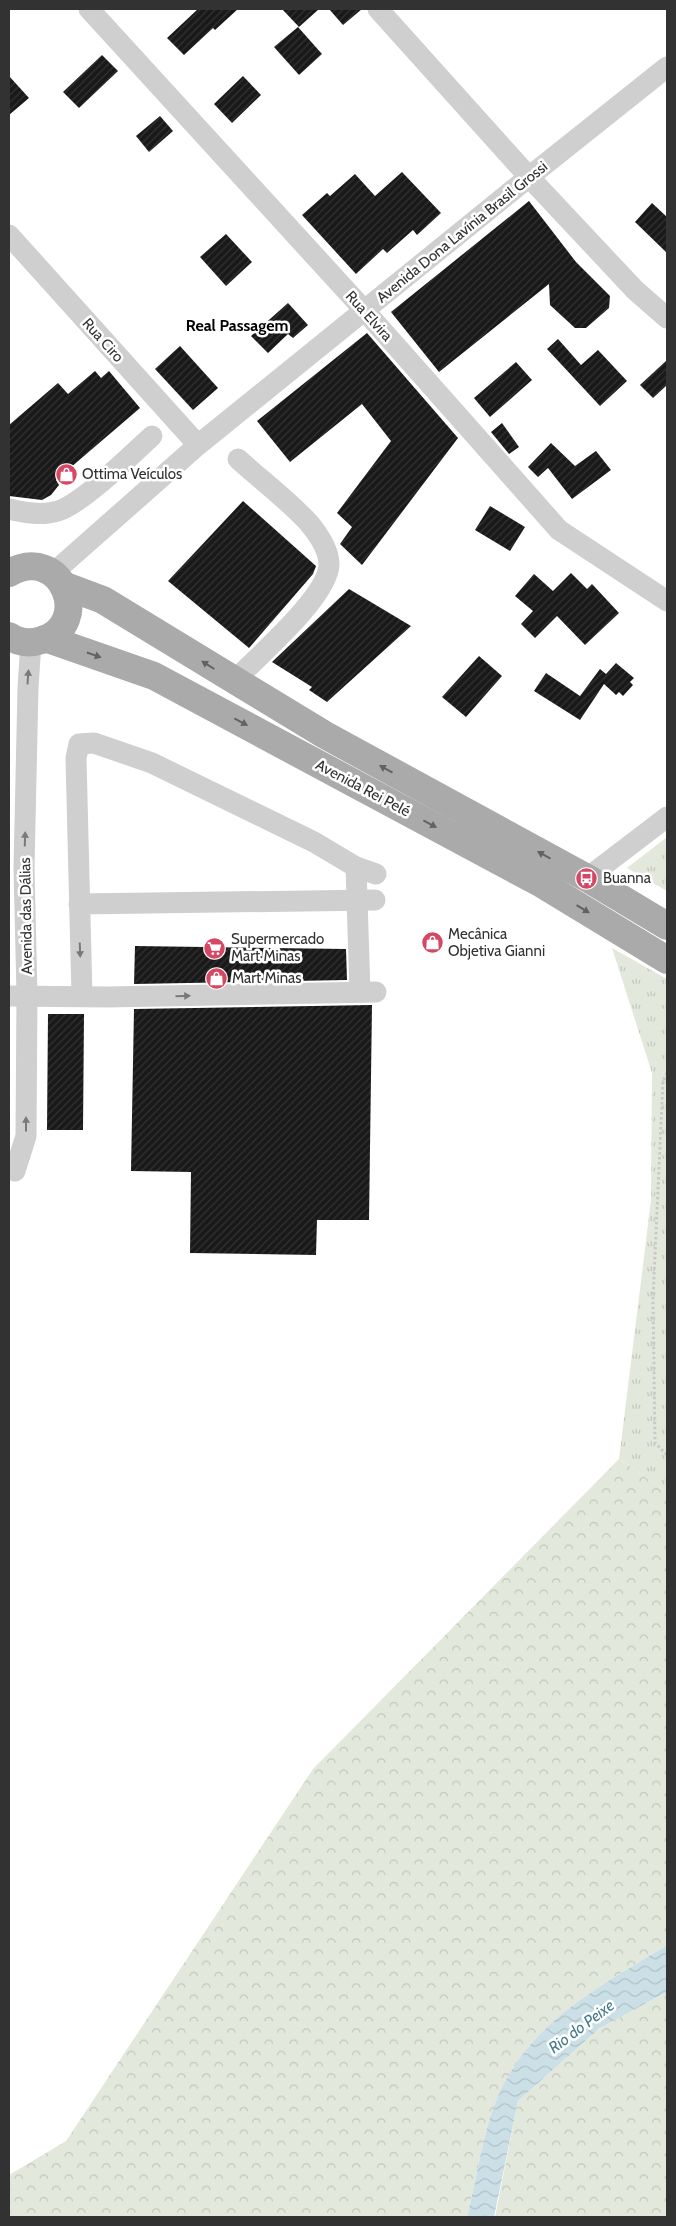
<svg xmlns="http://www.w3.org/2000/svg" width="676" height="2226" font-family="Cabin,sans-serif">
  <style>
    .grass { fill: url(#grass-tufts) }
    .forest { fill: url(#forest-crowns) }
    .water { fill: url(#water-waves) }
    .building { fill: url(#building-hatch) }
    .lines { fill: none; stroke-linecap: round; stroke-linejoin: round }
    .path { stroke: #c9c9c9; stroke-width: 3; stroke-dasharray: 2.5 2.5; stroke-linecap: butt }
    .minor { stroke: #cfcfcf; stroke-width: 21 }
    .major { stroke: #aaa; stroke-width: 28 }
    .oneway { fill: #626262 }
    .oneway2 { fill: #797979 }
    .labels { text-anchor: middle; stroke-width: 5; stroke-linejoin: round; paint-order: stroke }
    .street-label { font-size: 15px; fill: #323232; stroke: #fff }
    .poi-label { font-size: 15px; fill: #323232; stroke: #fff; text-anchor: start }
    .neighbourhood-label { font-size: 16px; font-weight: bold; fill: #000; stroke: #fff }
    .water-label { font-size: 16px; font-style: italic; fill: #477b8d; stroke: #fff }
  </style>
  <defs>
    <pattern id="grass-tufts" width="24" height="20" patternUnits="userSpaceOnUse" patternTransform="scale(1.25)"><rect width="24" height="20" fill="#e3e8dc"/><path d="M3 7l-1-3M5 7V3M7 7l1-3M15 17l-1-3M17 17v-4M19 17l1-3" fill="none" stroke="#c3c7bd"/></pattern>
    <pattern id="forest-crowns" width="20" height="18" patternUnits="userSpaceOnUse" patternTransform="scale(1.25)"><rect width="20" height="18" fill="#e3e8dc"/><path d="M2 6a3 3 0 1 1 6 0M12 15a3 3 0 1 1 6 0" fill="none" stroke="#c3c7bd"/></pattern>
    <pattern id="water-waves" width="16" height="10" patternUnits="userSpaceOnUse" patternTransform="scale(1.25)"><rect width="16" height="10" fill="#cbe0e6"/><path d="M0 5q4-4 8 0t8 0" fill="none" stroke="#afc1c6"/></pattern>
    <pattern id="building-hatch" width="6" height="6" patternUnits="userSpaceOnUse" patternTransform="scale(1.25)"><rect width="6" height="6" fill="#191919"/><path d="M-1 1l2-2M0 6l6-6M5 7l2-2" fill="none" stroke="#323232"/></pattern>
  </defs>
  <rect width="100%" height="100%" fill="#fff"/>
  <g class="grass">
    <polygon points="667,837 667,891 627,868"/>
    <polygon points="612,948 667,979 667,1492 619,1459 651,1200 652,1073"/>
  </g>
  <g class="forest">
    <path d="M619 1459 667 1492V1945C590 1993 519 2027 489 2121 480 2152 475 2186 467 2217H9V2175L66 2141 313 1769Z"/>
    <polygon points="667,1992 667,2217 495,2217 518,2101 600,2028"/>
  </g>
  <path class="water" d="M667 1945V1992L600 2028 518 2101 494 2217H467C475 2185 480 2152 489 2121 518 2027 590 1993 667 1945Z"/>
  <g class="building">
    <polygon points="198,9 238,9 215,30 213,28 184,55 167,38"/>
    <polygon points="282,9 319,9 299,27"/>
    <polygon points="329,9 362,9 343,25"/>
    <polygon points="298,27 322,54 299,75 274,47"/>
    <polygon points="102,55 118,71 79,108 63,92"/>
    <polygon points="9,76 29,98 9,115"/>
    <polygon points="243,76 261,95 232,123 214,104"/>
    <polygon points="160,116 173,131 149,152 136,136"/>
    <polygon points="402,172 441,213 417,235 413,230 387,253 383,249 356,274 302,215 327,193 330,196 355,174 375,196"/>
    <polygon points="529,201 576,262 610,296 609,308 586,328 575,328 550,305 549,284 439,372 391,312"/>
    <polygon points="652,203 667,217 667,253 635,222"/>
    <polygon points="226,234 252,262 226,286 200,257"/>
    <polygon points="288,303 308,325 293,338 288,334 268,353 251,336"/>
    <polygon points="367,333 458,438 362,565 340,544 352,527 337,513 391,441 362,404 290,462 257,421"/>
    <polygon points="558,339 581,365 598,350 627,381 600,406 547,349"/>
    <polygon points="180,346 218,388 193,410 155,369"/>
    <polygon points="667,360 667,385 653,398 640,385"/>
    <polygon points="516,362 532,380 490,417 474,398"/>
    <polygon points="95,371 101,378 109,371 140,408 56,480 59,485 51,495 42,500 9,496 9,425 58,383 68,394"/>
    <polygon points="502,423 519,447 509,454 491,432"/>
    <polygon points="551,443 575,466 596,451 611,470 572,499 548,468 538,477 528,467"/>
    <polygon points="243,501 316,566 313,574 249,648 168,581"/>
    <polygon points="490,506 525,527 510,551 475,530"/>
    <polygon points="571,573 587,589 592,584 619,613 585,645 557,616 535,638 521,624 533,611 515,596 534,574 553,591"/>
    <polygon points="349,589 411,626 327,702 309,690 312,687 272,662"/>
    <polygon points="479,656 502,676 466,717 442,697"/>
    <polygon points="616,663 634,678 630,682 633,685 623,696 619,692 616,695 604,684 580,720 534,691 546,673 580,696 600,669 606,674"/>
    <polygon points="135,946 346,949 347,980 134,984"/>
    <polygon points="372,1005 369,1220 317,1220 316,1255 190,1253 191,1172 131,1171 134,1009"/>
    <polygon points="48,1014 84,1014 83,1130 47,1130"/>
  </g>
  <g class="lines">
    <polyline class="path" points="667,1073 663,1081 653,1298 655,1443 667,1455"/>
    <g class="minor">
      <polyline points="89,9 365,311 559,530 667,601"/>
      <polyline points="378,9 529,177 635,290 667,318"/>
      <polyline points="9,235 198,445"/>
      <path d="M9 509C25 513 42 516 58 511 83 503 131 455 152 436"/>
      <polyline points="53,573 198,445 529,177 667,67"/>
      <path d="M234 681C257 657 329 596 329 564 329 549 318 534 309 523 288 500 261 480 238 459"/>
      <polyline points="356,867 360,992"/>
      <polyline points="587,878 667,817"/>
      <polyline points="79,904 375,900"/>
      <polyline points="9,996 107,997 376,992"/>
      <polyline points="82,996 76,758 79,744 94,743 152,763 314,842 356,867 376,874"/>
      <polyline points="15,1171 26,1136 27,995 24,868 28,688 31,642"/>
    </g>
    <g class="major">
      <path d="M9 573C62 543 94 624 42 640 30 644 19 643 9 636"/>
      <polyline points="63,585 103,600 325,735 587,878 667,926"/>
      <polyline points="48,639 154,676 542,884 667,960"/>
    </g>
  </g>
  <defs><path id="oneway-solid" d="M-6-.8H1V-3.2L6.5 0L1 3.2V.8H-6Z" transform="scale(1.25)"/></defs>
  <g class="oneway">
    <use href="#oneway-solid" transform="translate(94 655) rotate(19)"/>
    <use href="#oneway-solid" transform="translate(208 665) rotate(-148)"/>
    <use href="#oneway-solid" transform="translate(241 722) rotate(28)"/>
    <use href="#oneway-solid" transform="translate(386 769) rotate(-151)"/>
    <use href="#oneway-solid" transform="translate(430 824) rotate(28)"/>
    <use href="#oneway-solid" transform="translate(544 855) rotate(-151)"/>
    <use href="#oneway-solid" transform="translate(583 909) rotate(31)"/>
  </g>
  <g class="oneway2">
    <use href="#oneway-solid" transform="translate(28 677) rotate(-86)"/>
    <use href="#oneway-solid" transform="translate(25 839) rotate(-88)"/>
    <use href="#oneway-solid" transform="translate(80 950) rotate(88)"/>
    <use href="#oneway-solid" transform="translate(183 996) rotate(-1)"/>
    <use href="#oneway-solid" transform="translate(26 1124) rotate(-90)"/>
  </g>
  <defs>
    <symbol id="shop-disc" viewBox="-11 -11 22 22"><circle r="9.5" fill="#d54864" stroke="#fff"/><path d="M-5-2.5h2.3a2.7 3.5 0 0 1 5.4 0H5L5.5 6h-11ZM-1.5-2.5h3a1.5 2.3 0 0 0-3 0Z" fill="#fff"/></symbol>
    <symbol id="bus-disc" viewBox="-11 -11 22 22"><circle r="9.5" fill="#d54864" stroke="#fff"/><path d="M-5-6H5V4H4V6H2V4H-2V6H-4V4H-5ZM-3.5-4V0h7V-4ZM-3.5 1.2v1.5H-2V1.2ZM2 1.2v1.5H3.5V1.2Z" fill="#fff"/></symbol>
    <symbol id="supermarket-disc" viewBox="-11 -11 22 22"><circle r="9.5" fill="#d54864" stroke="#fff"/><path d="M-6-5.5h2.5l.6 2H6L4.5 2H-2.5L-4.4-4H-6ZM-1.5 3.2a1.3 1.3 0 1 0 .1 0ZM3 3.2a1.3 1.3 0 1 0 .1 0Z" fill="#fff"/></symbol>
  </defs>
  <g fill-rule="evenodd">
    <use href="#shop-disc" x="54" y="462" width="25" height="25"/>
    <use href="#bus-disc" x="574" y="866" width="25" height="25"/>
    <use href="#shop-disc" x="420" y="930" width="25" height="25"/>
    <use href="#supermarket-disc" x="202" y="936" width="25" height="25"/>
    <use href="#shop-disc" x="204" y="966" width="25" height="25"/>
  </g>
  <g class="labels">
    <g class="street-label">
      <text transform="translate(462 232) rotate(-39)" y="5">Avenida Dona Lavínia Brasil Grossi</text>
      <text transform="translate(369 316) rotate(48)" y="5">Rua Elvira</text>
      <text transform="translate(103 340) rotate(48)" y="5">Rua Ciro</text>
      <text transform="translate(363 788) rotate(28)" y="5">Avenida Rei Pelé</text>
      <text transform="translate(26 916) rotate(-91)" y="5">Avenida das Dálias</text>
    </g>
    <g class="poi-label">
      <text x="82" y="479">Ottima Veículos</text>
      <text x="603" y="883">Buanna</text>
      <text x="448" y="939">Mecânica<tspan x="448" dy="17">Objetiva Gianni</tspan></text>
      <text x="231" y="944">Supermercado<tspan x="231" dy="17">Mart Minas</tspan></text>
      <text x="232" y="983">Mart Minas</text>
    </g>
    <g class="neighbourhood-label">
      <text x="237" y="331">Real Passagem</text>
    </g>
    <g class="water-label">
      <text transform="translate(581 2026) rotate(-37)" y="6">Rio do Peixe</text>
    </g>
  </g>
  <rect width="676" height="2226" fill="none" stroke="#323232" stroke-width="20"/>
</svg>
